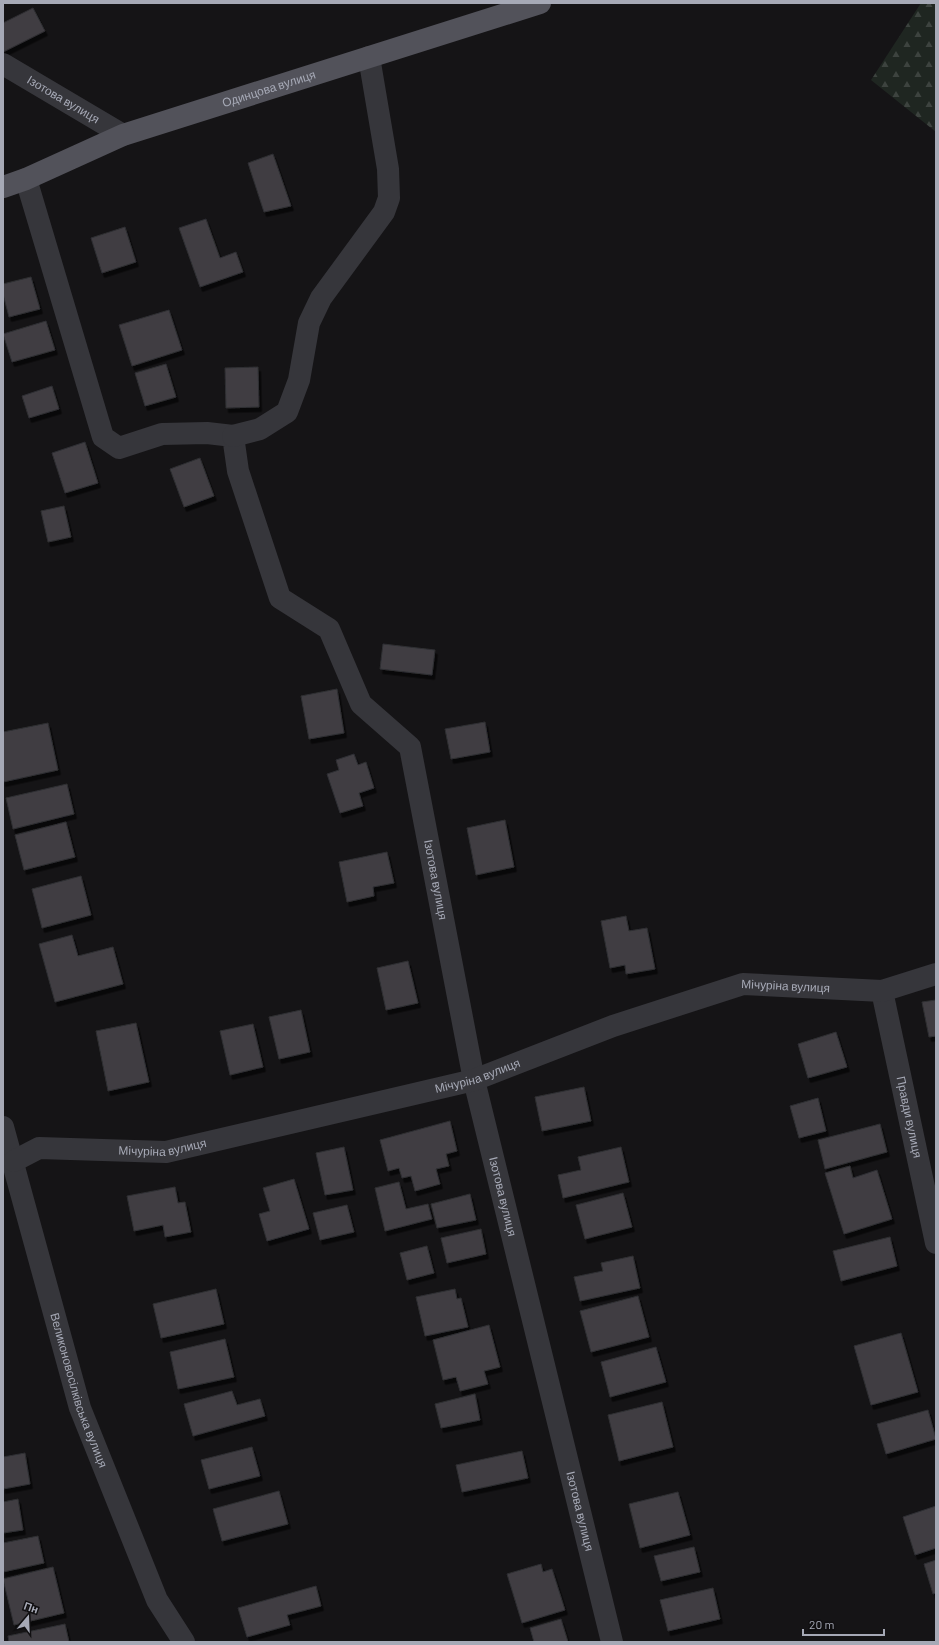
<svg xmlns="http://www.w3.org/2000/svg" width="939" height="1645" font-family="Barlow,sans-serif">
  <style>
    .forest { fill: url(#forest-firs) }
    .building { fill: #3f3e43; stroke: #2f2f32; filter: url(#shadow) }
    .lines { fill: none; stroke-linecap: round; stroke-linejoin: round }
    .minor { stroke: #36363b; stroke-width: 22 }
    .major { stroke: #52525a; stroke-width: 22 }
    .labels { text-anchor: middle; stroke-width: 4; stroke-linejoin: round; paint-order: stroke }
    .street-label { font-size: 12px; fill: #a6a9b6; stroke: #100f11 }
  </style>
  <defs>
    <pattern id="forest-firs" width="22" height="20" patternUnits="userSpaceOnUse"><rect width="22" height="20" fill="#1f2621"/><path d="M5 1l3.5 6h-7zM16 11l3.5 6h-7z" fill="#3d433f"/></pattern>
    <filter id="shadow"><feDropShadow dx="2.5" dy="4.5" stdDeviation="0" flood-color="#0009"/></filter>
  </defs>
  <rect width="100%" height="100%" fill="#151416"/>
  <polygon class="forest" points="921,3 936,3 936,132 871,80"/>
  <g class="building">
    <polygon points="33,8 45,31 3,52 3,23"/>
    <polygon points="273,154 291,206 264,212 248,163"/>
    <polygon points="206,219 220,258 236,252 243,272 200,287 179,228"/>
    <polygon points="125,227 136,262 102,273 91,238"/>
    <polygon points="31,277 40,309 9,317 3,294 3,284"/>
    <polygon points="169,310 182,350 132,366 119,325"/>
    <polygon points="46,321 55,350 12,362 3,334"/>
    <polygon points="166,364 176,397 145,406 135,373"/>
    <polygon points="258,367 259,407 226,408 225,368"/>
    <polygon points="52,386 59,409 29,418 22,396"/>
    <polygon points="85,442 98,483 65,493 52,453"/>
    <polygon points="200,458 214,496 184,507 170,469"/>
    <polygon points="64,506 71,537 48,542 41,511"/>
    <polygon points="383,644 435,650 432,675 380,669"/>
    <polygon points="337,689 344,733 309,739 301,696"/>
    <polygon points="485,722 490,752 451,759 445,729"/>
    <polygon points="48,723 58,770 3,782 3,732"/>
    <polygon points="354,754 358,765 366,762 374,788 359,793 363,806 340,813 327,774 339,770 336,760"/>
    <polygon points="67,784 74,814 13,829 6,798"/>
    <polygon points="505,820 514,867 476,875 467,828"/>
    <polygon points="66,822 75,857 24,870 15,835"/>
    <polygon points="387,852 394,883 373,887 374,896 347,902 339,862"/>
    <polygon points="81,876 91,915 42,928 32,889"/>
    <polygon points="626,916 629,931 647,928 655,969 626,974 625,965 610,968 601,921"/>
    <polygon points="72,935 78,956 113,947 123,984 55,1002 39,944"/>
    <polygon points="408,961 418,1003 386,1010 377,968"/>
    <polygon points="936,1000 936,1036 929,1037 922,1002"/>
    <polygon points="301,1010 310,1052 279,1059 269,1017"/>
    <polygon points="136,1023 149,1082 108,1091 96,1031"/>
    <polygon points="253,1024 263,1067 230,1075 220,1031"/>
    <polygon points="836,1032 847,1067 808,1078 798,1044"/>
    <polygon points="584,1087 591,1121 542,1131 535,1097"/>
    <polygon points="818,1098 826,1131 799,1138 790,1106"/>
    <polygon points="450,1121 457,1151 446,1154 449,1166 436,1169 440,1184 415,1191 411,1176 402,1178 399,1168 388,1171 380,1140"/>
    <polygon points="880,1124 887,1152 825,1169 818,1140"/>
    <polygon points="344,1147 353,1190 325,1195 316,1153"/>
    <polygon points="621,1147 629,1182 563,1198 558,1175 581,1170 578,1157"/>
    <polygon points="850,1166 853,1178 877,1170 892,1219 844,1234 825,1173"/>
    <polygon points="294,1179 309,1229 267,1241 259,1214 270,1211 263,1188"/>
    <polygon points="399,1182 406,1209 428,1204 432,1219 385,1231 375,1188"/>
    <polygon points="175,1187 178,1203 185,1202 191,1232 165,1237 163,1225 134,1231 127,1196"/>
    <polygon points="623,1193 632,1227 585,1239 576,1205"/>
    <polygon points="470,1194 476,1220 437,1228 431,1204"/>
    <polygon points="347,1205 354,1232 320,1240 313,1213"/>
    <polygon points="481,1229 486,1254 447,1263 441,1238"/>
    <polygon points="890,1237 897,1266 841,1281 833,1251"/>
    <polygon points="427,1246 434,1273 407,1280 400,1253"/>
    <polygon points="633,1256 640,1288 580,1301 574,1277 603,1271 601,1263"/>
    <polygon points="216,1289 224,1324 161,1338 153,1304"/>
    <polygon points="455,1289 457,1299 461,1298 468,1327 425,1336 416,1297"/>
    <polygon points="638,1296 649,1337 591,1352 580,1311"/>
    <polygon points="489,1325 500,1367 484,1371 488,1384 460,1391 456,1377 443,1380 433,1340"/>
    <polygon points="901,1333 918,1392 871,1405 854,1346"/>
    <polygon points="225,1339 234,1377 178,1389 170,1352"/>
    <polygon points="656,1347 666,1382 610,1397 601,1362"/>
    <polygon points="232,1391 237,1405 260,1399 265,1416 193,1436 184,1404"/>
    <polygon points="475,1394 480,1420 441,1428 435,1404"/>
    <polygon points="662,1402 673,1447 619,1461 608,1415"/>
    <polygon points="928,1410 936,1439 886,1454 877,1424"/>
    <polygon points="252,1447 260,1476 209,1489 201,1460"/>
    <polygon points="522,1451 528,1478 462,1492 456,1465"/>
    <polygon points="25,1453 30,1484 3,1489 3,1457"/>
    <polygon points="279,1491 288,1524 222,1541 213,1509"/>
    <polygon points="678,1492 690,1535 640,1548 629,1504"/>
    <polygon points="18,1499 23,1530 3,1533 3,1502"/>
    <polygon points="936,1506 936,1548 915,1555 903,1517"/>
    <polygon points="38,1536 44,1563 3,1572 3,1543"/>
    <polygon points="694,1547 700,1572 661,1581 654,1556"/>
    <polygon points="936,1560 936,1593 933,1594 924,1564"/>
    <polygon points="541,1564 543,1572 552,1569 565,1610 522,1623 507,1574"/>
    <polygon points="53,1567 64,1613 14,1625 3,1579"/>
    <polygon points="316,1586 321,1606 287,1615 290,1625 247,1637 238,1608"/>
    <polygon points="713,1588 720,1619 668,1631 660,1600"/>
    <polygon points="561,1619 568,1642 534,1642 530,1628"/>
    <polygon points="65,1624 69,1642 9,1642 8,1636"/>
  </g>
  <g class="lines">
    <g class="minor">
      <path id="s1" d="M3 64 123 135"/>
      <path id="s2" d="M26 179 103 437 119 448 162 434 207 433 233 436 238 471 280 598 329 629 361 704 410 747 474 1080 612 1642"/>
      <polyline points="233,436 260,429 287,412 299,380 309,323 321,298 384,212 389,198 388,169 369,57"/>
      <path id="s3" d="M882 991 936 1243"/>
      <path id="s4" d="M3 1127 80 1408 157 1600 184 1642"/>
      <path id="s5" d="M14 1161 39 1148 166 1152 474 1080 613 1026 743 984 882 991 936 974"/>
    </g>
    <path class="major" id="s6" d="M3 187 26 179 123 135 540 3"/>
  </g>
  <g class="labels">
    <g class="street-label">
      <text dy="4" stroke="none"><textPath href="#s6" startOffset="284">Одинцова вулиця</textPath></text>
      <text dy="4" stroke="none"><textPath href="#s1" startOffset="70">Ізотова вулиця</textPath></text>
      <text dy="4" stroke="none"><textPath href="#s2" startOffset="914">Ізотова вулиця</textPath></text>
      <text dy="4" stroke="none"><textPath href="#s5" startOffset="800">Мічуріна вулиця</textPath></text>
      <text dy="4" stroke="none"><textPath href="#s5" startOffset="476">Мічуріна вулиця</textPath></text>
      <text dy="4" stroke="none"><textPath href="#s3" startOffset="129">Правди вулиця</textPath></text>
      <text dy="4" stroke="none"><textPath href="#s5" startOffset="152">Мічуріна вулиця</textPath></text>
      <text dy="4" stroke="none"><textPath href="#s2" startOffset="1238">Ізотова вулиця</textPath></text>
      <text dy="4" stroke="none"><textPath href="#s4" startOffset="274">Великоновосілківська вулиця</textPath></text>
      <text dy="4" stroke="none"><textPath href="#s2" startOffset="1562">Ізотова вулиця</textPath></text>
    </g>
  </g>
  <rect width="939" height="1645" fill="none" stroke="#a6a9b6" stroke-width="8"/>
  <g transform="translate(28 1617) rotate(19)" stroke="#100f11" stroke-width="3" paint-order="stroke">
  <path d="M0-3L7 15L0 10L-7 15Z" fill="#a6a9b6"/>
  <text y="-6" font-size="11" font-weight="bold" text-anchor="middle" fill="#a6a9b6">Пн</text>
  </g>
  <path d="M803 1629v6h81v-6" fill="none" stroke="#a6a9b6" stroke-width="2"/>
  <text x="809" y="1629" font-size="12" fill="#a6a9b6" stroke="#100f11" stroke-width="3" paint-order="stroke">20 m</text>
</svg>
